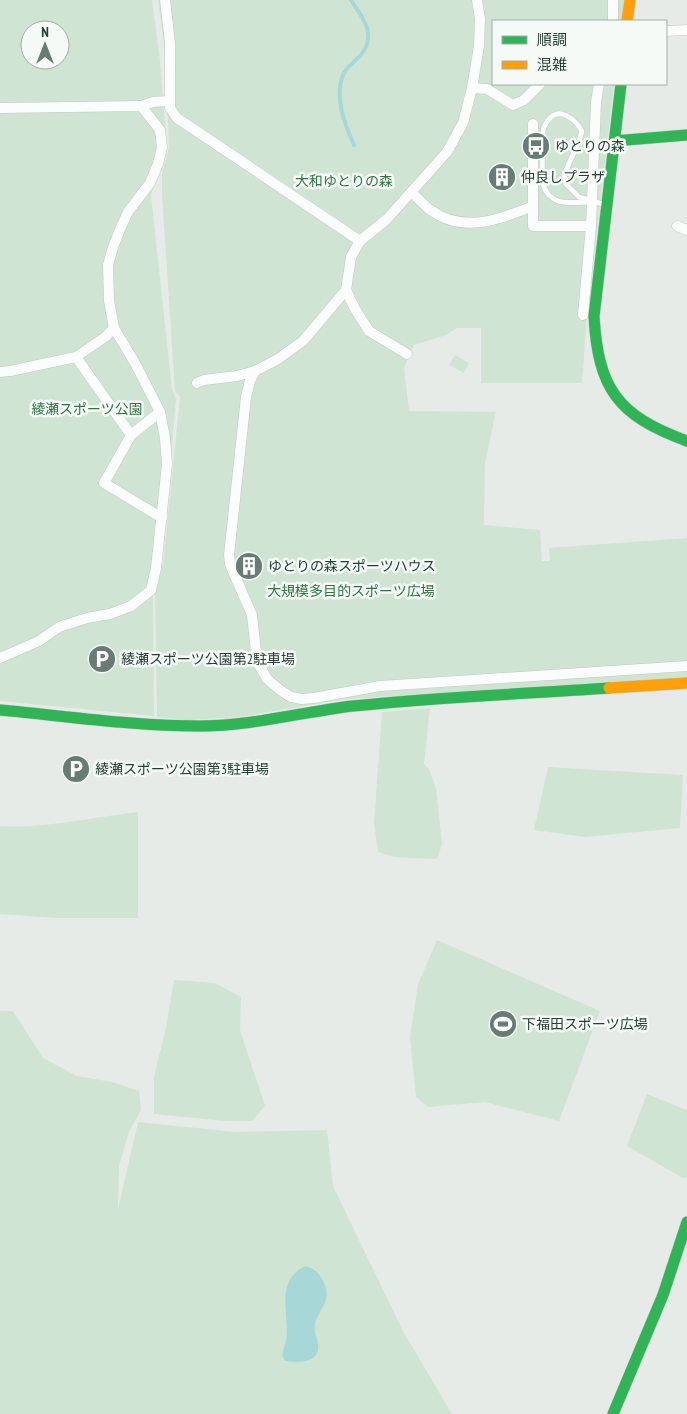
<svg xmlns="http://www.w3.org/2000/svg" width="687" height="1414" font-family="'PT Sans Narrow','Noto Sans JP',sans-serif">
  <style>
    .green { fill: #d0e4d4; fill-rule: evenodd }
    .water { fill: #a8d7d8 }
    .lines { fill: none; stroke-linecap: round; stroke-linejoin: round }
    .stream { stroke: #a8d7d8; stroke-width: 4 }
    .lane-casing { stroke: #c3c8c5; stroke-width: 6 }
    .street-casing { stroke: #c3c8c5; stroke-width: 11 }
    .fast-casing { stroke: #c2c9c5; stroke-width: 12 }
    .slow-casing { stroke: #c2c9c5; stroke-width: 12 }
    .lane { stroke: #fbfcfc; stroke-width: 5 }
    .street { stroke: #fbfcfc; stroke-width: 10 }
    .fast { stroke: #30b455; stroke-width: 11 }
    .slow { stroke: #ff9f0a; stroke-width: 11 }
    .labels { text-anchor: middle; stroke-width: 5; stroke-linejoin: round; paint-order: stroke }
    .poi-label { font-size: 14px; fill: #243f35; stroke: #f5faf7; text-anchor: start }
    .park-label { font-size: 14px; fill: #2e7642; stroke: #f5faf7 }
  </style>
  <rect width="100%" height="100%" fill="#e6ebe8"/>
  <g class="green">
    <path d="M0 0H152L160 60 167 150 151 195 172 389 176 399 162 563 153 591 154 716 0 701ZM30 30H60V60H30Z"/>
    <polygon points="158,0 624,0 622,21 493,21 493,84 614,84 587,315 582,383 481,383 481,328 457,328 446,335 414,345 404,368 409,411 496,412 485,463 484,525 540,530 542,561 550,561 549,548 687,538 687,677 345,699 239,717 190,720 157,717 155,591 163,564 180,397 175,391 162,195 162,172 169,148 165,53"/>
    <polygon points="455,355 469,363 464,373 449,365"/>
    <polygon points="430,708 424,764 429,769 436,788 442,844 437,859 394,857 378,852 374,823 382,712"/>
    <polygon points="548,767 683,775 680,828 585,837 534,830"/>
    <path d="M138 812V918H55L0 914V826C46 829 92 817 138 812Z"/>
    <polygon points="437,940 600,1011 559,1121 485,1102 428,1107 416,1097 410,1037 418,984"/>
    <polygon points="174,980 215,983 241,997 240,1030 265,1106 252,1121 225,1121 154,1114 154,1077 165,1032"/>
    <polygon points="0,1011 13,1011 43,1058 77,1076 112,1082 139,1091 141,1110 129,1132 119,1165 118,1209 138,1122 236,1132 327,1130 333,1186 403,1331 452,1414 0,1414"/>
    <polygon points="647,1094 687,1110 687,1177 683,1178 627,1146"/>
  </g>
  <path class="water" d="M306 1266C319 1269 329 1286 326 1299 324 1308 317 1315 315 1324 313 1331 317 1336 318 1343 321 1363 300 1363 285 1361L282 1355C284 1347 287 1340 287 1332 287 1308 277 1278 306 1266Z"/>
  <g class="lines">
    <path class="stream" d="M351 0C363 18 378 35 360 56 354 62 348 66 344 73 333 95 345 125 354 145"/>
    <defs>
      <path id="lane" d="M593 202C584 202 565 204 558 201 551 198 545 192 543 184 542 179 542 130 544 127 555 104 572 115 582 131L579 141 564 175 566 184 579 197 606 205"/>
      <g id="street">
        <polyline points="165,0 170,43 170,108 177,118 360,241"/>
        <polyline points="613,0 613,21"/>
        <polyline points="666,31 687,30"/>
        <polyline points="472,88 487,89 513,105 524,100 540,84"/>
        <polyline points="141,106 153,102 169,101"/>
        <polyline points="0,108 141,106 160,130 162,147 158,164 150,183 128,212 121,227 113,247 108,265 109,301 114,328 135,363 160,412 165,438 167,464 156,568 151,590 131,606 110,614 87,618 59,627 39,641 0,658"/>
        <polyline points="533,124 533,226 591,226 596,102 599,84"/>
        <path d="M412 193C418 198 423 204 429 209 462 234 499 220 533 206"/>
        <polyline points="677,226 687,230"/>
        <polyline points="346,290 355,309 369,331 407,354"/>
        <polyline points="583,315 591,226"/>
        <polyline points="76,357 131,435"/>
        <polyline points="255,371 250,381 246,397 229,555 230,564 235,576 252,615 257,661 267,679 280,690 291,697 302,699 314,698 380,686 687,666"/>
        <polyline points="0,372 10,371 76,357 105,337 114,328"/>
        <polyline points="197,383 204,380 237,376 255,371 278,359 303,341 346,290 351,257 360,241 387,219 447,152 463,123 472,88 479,46 480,19 477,0"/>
        <polyline points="160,412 131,435 104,483 162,518"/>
      </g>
      <g id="fast">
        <path d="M621 84 594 316C598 389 618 416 687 441"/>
        <polyline points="614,141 687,135"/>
        <path d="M0 710C66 716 133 726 200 726 251 726 302 712 353 706 438 697 524 694 609 688"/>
        <polyline points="613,1414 663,1295 687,1222"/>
      </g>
      <g id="slow">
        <polyline points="627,21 630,0"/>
        <polyline points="609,688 687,683"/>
      </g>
    </defs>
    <use href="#lane" class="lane-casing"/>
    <use href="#street" class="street-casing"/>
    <use href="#fast" class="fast-casing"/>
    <use href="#slow" class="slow-casing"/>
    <use href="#lane" class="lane"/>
    <use href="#street" class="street"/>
    <use href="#fast" class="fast"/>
    <use href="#slow" class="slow"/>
  </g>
  <defs>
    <symbol id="bus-disc" viewBox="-11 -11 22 22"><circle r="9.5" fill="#687b74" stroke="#f5faf7"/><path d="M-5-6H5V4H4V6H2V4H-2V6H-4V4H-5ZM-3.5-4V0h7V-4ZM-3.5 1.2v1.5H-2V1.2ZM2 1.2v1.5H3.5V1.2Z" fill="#fff"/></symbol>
    <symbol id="building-disc" viewBox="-11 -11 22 22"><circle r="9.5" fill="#687b74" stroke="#f5faf7"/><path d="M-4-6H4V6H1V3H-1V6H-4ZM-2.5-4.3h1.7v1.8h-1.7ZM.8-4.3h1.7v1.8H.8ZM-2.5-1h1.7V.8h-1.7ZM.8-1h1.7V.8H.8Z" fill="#fff"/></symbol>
    <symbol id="parking-disc" viewBox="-11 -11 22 22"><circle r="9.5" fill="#687b74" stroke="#f5faf7"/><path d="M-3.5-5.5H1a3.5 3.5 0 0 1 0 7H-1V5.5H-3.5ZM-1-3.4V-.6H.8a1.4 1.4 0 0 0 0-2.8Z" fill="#fff"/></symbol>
    <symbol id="stadium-disc" viewBox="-11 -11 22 22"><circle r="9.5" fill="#687b74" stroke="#f5faf7"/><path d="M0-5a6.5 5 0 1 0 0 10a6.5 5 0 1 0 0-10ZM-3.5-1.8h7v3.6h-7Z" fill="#fff"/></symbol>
  </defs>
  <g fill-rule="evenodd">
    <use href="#bus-disc" x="520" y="130" width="32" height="32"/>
    <use href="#building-disc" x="486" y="161" width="32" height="32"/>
    <use href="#building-disc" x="233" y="550" width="32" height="32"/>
    <use href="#parking-disc" x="86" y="643" width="32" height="32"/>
    <use href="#parking-disc" x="60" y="753" width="32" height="32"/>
    <use href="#stadium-disc" x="487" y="1008" width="32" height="32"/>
  </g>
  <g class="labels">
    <g class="poi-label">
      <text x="555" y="151">ゆとりの森</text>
      <text x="521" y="182">仲良しプラザ</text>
      <text x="268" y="571">ゆとりの森スポーツハウス</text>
      <text x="121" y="664">綾瀬スポーツ公園第2駐車場</text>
      <text x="95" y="774">綾瀬スポーツ公園第3駐車場</text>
      <text x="522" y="1029">下福田スポーツ広場</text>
    </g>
    <g class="park-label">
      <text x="344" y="186">大和ゆとりの森</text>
      <text x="87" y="414">綾瀬スポーツ公園</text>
      <text x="351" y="596">大規模多目的スポーツ広場</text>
    </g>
  </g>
  <rect x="492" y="20" width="175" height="65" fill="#f5faf7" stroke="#a1afa9"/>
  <rect x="502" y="36" width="25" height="8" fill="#30b455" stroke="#a1afa9"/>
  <text x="537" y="45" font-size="15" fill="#243f35">順調</text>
  <rect x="502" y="61" width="25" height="8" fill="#ff9f0a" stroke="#a1afa9"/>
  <text x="537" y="70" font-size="15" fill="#243f35">混雑</text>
  <g transform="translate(45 45)"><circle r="24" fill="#f5faf7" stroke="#a1afa9"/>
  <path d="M0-4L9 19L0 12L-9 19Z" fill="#687b74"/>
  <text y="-8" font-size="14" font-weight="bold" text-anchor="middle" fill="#243f35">N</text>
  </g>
</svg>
